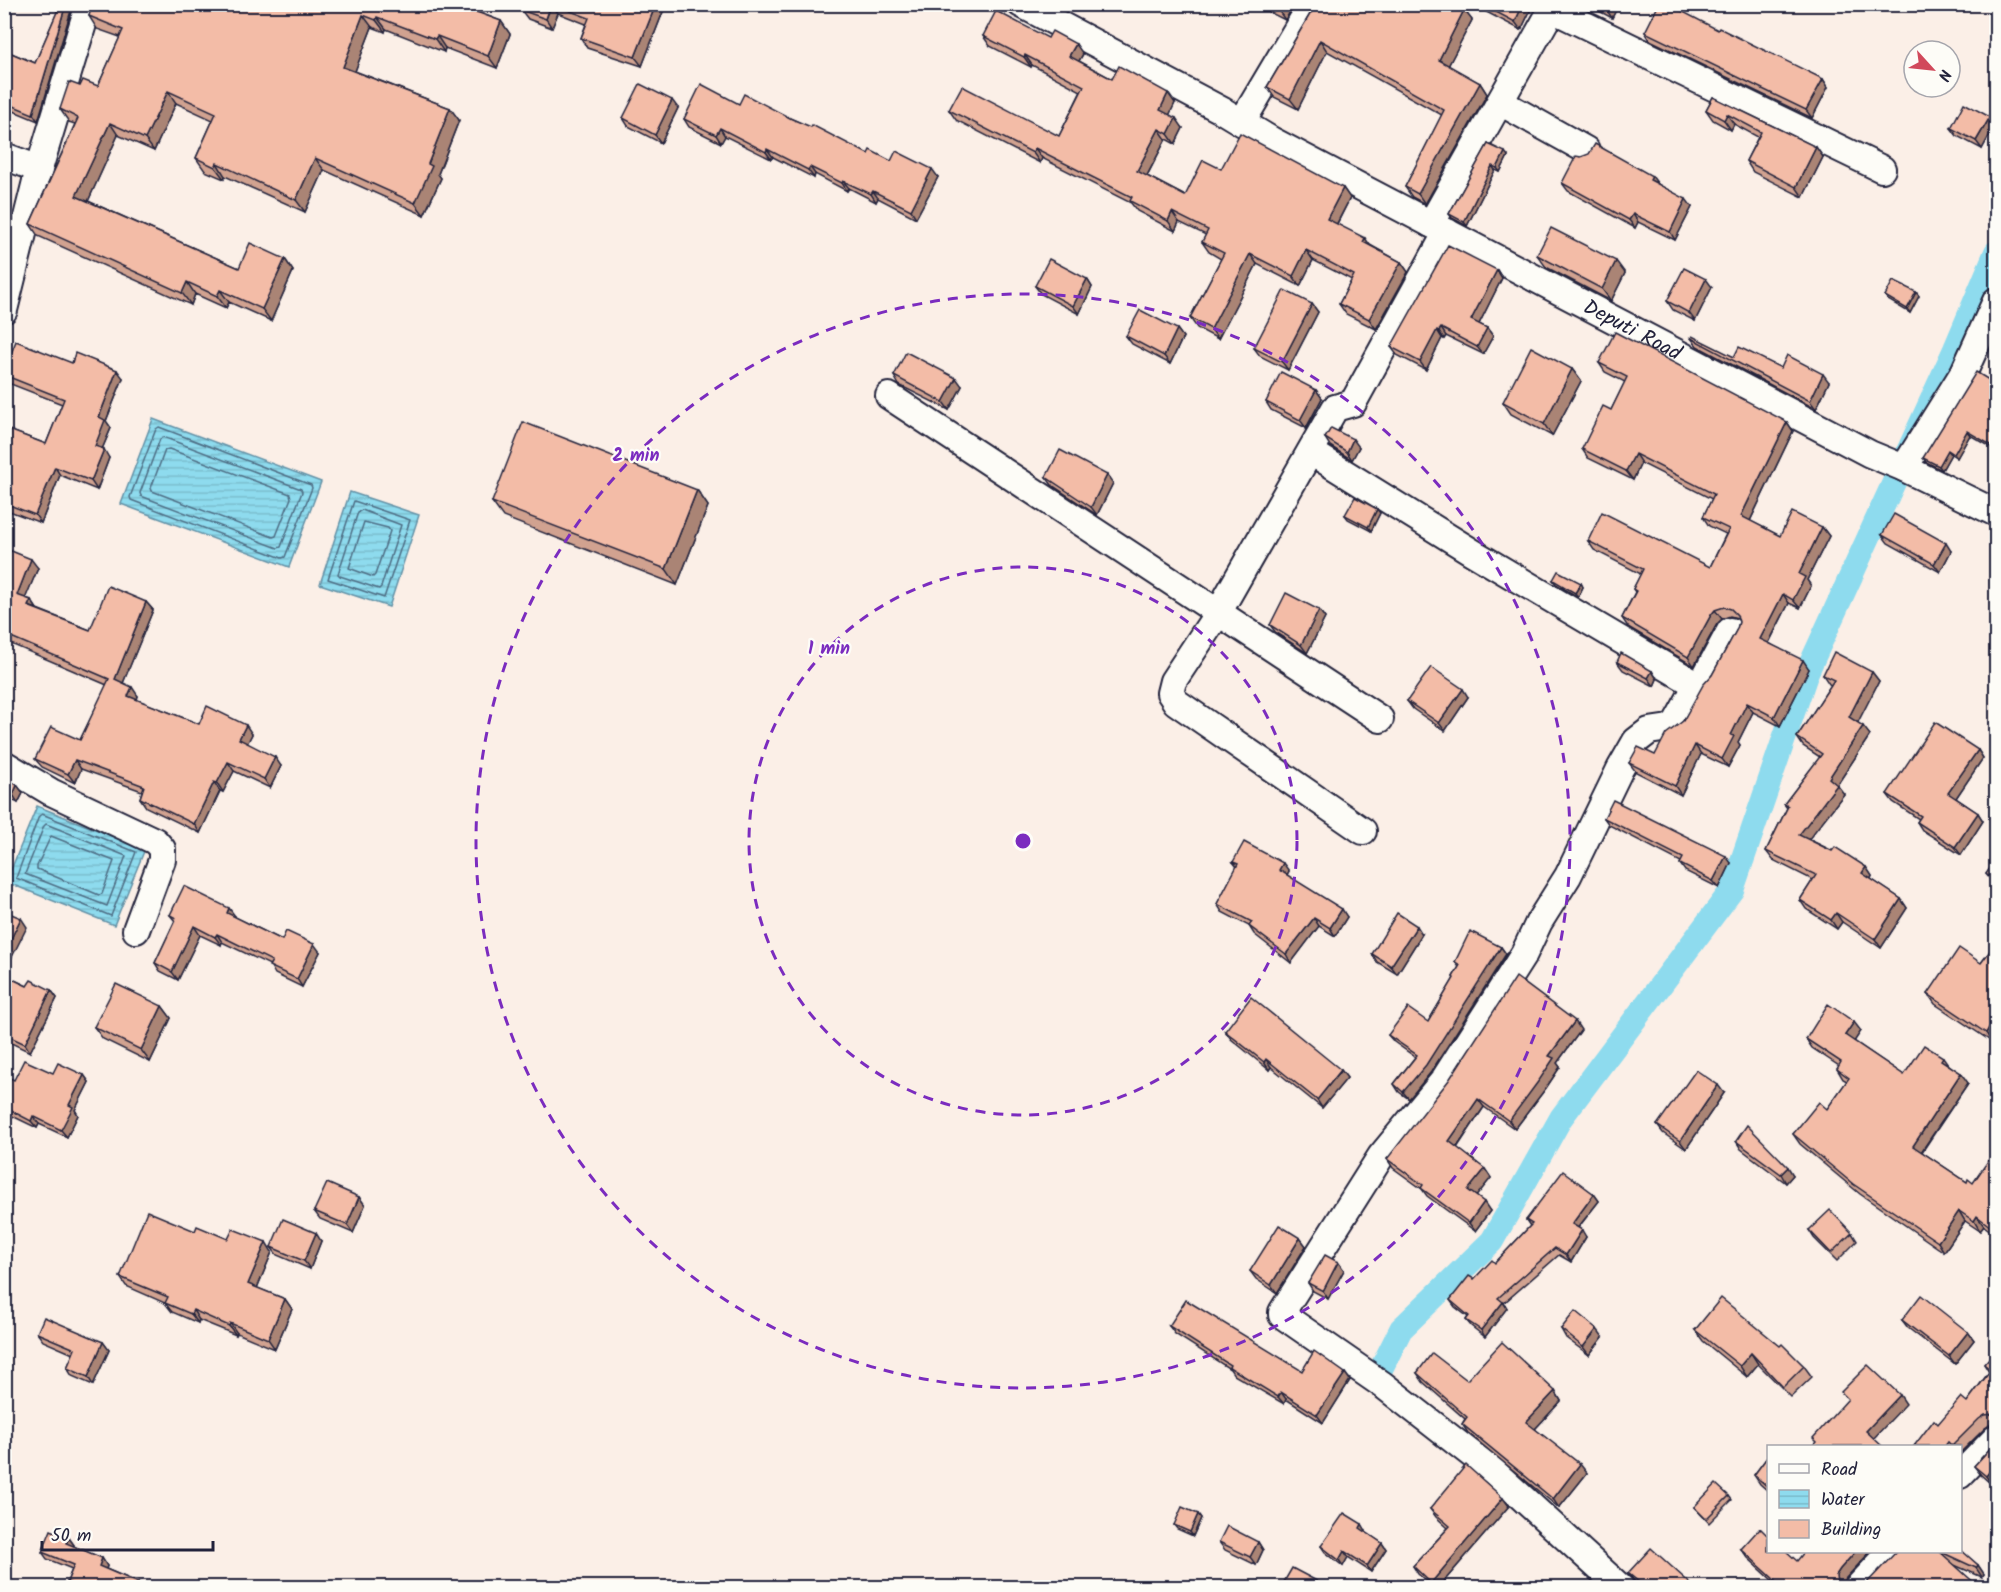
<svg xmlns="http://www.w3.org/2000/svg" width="2001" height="1592" font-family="Kalam,sans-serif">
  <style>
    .water { fill: url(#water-rules); stroke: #6391a6; stroke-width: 1.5 }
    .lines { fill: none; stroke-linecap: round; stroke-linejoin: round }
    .shore { stroke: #4d6c83; stroke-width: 1.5 }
    .canal { stroke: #8edbee; stroke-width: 24 }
    .minor-casing { stroke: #22223b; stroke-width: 30 }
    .minor { stroke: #fdfcf7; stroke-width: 26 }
    .wall { fill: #d1a290; stroke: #22223b; stroke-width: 1.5 }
    .shaded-wall { fill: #aa8475; stroke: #22223b; stroke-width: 1.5 }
    .building { fill: #f3bca7; stroke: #22223b; stroke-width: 1.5 }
    .ring { fill: none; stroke: #7b2cbf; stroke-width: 3; stroke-dasharray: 10 8 }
    .labels { text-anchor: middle; stroke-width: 4.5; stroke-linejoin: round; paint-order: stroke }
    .street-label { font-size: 21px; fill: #22223b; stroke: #fdfcf7 }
    .centre { fill: #7b2cbf; stroke: #fdfcf7; stroke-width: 3 }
    .ring-label { font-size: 18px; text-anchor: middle; font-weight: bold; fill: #7b2cbf; stroke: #fdfcf7; stroke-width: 4.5; stroke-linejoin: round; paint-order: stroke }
  </style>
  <defs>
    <pattern id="water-rules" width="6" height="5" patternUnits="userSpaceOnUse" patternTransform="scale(1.5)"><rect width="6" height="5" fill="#8edbee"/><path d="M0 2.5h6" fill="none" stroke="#7abccd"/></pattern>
  </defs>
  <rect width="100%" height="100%" fill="#fbefe7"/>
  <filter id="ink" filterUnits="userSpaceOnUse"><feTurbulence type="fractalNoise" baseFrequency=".0167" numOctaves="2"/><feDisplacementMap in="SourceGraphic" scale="12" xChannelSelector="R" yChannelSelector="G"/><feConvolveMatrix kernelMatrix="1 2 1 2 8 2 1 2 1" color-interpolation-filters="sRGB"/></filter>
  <g filter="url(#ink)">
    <g class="water">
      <polygon points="153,419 321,482 289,567 121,504"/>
      <polygon points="350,492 419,515 389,607 320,584"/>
      <polygon points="37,806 145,849 114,925 6,882"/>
    </g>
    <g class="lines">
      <g class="shore">
        <polygon points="159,427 311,485 312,488 285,557 282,558 131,500 130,497 156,429"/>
        <polygon points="163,437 301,489 302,492 281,547 278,548 141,496 140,493 160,439"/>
        <polygon points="169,449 290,494 291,498 276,536 273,537 152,491 151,488 165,450"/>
        <polygon points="354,501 410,520 384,598 328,579"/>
        <polygon points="362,510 401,525 381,587 379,589 340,576 338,574 358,512"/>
        <polygon points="364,522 388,528 390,531 375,575 373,577 349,568"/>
        <polygon points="42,814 136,852 111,916 16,878 39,816"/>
        <polygon points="46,824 126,856 107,906 25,874 44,826"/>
        <polygon points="51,836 114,861 102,894 99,895 37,869 37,866"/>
      </g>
      <polyline class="canal" points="1381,1369 1401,1329 1492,1241 1561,1118 1732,890 1807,672 1955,349 1996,252"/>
      <defs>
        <g id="minor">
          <path id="s1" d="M1021 4 1223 111 1271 140 1870 454 1904 468 1996 513"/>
          <polyline points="1552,9 1882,169"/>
          <polyline points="1500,102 1586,150"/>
          <polyline points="1242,122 1312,4"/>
          <polyline points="4,156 39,169"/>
          <polyline points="1431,224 1555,4"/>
          <polyline points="4,310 39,169 89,4"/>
          <polyline points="889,396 1380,719"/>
          <polyline points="1311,452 1472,552 1697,685"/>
          <polyline points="1904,468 1964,372 1996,301"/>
          <polyline points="4,764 51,792 155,841 162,849 162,860 136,930"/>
          <polyline points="1363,831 1176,702 1170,693 1173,681 1218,613 1335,408 1353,403 1447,232"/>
          <polyline points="1960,1475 1996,1438"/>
          <polyline points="1621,1588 1493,1471 1383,1385 1282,1315 1282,1312 1381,1156 1443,1081 1524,954 1539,922 1568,876 1620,769 1636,741 1649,731 1669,728 1676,723 1697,685 1705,677 1730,631"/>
          <polyline points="1857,1588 1891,1552"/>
        </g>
      </defs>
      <use href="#minor" class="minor-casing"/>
      <use href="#minor" class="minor"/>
    </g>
    <g class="wall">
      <polygon points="46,4 73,4 38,121 4,107 4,50 35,63 58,10 47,7"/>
      <polygon points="524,4 666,4 642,66 587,48 581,38 586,24 558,13 552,28 528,19 521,10"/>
      <polygon points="1253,4 1295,4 1285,20"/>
      <polygon points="1316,4 1464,10 1472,20 1448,66 1480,83 1487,94 1425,204 1412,197 1405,187 1442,115 1327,51 1298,109 1274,97 1267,87"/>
      <polygon points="1471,4 1538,4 1535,9 1532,7 1521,30"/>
      <polygon points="1586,4 1619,4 1612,18"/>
      <polygon points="475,11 501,21 510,34 497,68 445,48 444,52 386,29 385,32 372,27 355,71 450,108 459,120 438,174 441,178 424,215 324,170 305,212 225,176 224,179 205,171 196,158 213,120 176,103 154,151 118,135 88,201 239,268 285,259 293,271 271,321 229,302 226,308 195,294 191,305 38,236 30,224 75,124 69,122 60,109 80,86 98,86 120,37 97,29 89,16"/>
      <polygon points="1718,30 1823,79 1828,87 1812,118 1650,40 1645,32"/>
      <polygon points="983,36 1048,38 1083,54 1079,61 1112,79 1175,103 1169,115 1183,128 1175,144 1166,139 1147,176 1185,196 1221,169 1343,188 1350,198 1337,224 1370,245 1401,262 1408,272 1376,329 1346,314 1339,304 1352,280 1313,260 1300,286 1257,264 1218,339 1197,328 1190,318 1221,259 1209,252 1202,242 1206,235 1179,222 1175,231 1137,211 1131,203 1042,158 1040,163 956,120 949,110 1059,136 1081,91 1032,65 1031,67 990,46"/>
      <polygon points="1713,97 1816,147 1823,157 1803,197 1753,172 1746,161 1758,137 1734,124 1731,130 1713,120 1706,110"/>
      <polygon points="739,104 792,119 868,154 938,177 916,218 878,198 876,202 849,188 847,191 815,174 814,178 773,157 771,159 725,136 721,143 689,127 684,119"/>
      <polygon points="678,108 661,143 628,126 623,118"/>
      <polygon points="1990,117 1995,125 1982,149 1957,136 1951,128"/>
      <polygon points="1488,144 1508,156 1500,172 1495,170 1467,226 1452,218 1449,214"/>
      <polygon points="1562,183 1658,184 1692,207 1675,240 1638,222 1635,228 1568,191"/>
      <polygon points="1537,255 1625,273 1611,301 1546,267"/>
      <polygon points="1497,270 1502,278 1479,324 1487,328 1493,336 1483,354 1446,336 1444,339 1442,338 1426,370 1397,355 1391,347"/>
      <polygon points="1087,279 1092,287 1079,314 1041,294 1035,286"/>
      <polygon points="1712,287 1695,321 1673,310 1667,301"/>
      <polygon points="1916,292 1919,296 1910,313 1888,300 1885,296"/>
      <polygon points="1312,304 1318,312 1288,370 1260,356 1254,348"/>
      <polygon points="1177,329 1183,337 1170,364 1132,344 1126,336"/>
      <polygon points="1691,338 1734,357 1781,368 1829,382 1816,409 1697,346"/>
      <polygon points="72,363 123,378 106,421 111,428 102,449 109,458 97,490 60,475 41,523 4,509 4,428 46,444 62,404 8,383 4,377 4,371"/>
      <polygon points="1599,363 1787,422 1793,431 1750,521 1780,536 1822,527 1829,536 1807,580 1811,586 1800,608 1789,603 1769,643 1809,669 1780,726 1753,712 1738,742 1740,745 1728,767 1701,754 1681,795 1636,772 1629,763 1655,755 1683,721 1712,675 1737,629 1739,622 1738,618 1730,616 1722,619 1717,624 1694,666 1628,627 1622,618 1635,592 1633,589 1641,574 1594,550 1588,541 1710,567 1726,534 1709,526 1703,517 1712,499 1641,463 1633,480 1588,458 1582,449 1611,410 1625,382 1605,372"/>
      <polygon points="1572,369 1581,381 1552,436 1511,414 1503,402"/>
      <polygon points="894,376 962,386 949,410 899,385"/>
      <polygon points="1994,383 1996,387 1994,392 1996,394 1996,450 1970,435 1957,458 1951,454 1942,470 1926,462 1923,458"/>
      <polygon points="1316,390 1322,398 1306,428 1271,410 1266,402"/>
      <polygon points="1325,438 1359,447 1352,460 1330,446"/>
      <polygon points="1046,477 1113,483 1097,515 1052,485"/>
      <polygon points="697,490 708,506 677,585 503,517 492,502"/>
      <polygon points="1380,513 1371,531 1348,519 1345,515"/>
      <polygon points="1882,535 1951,551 1940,572 1888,543"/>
      <polygon points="4,548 38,568 25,598 31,600 37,609 90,630 146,602 153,610 123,683 138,696 137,700 199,724 252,734 247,743 281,766 270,788 234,771 223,792 220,791 200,833 146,807 140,798 142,791 81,769 75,783 42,767 35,759 80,740 107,685 4,641"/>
      <polygon points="1553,580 1581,583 1583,587 1578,597 1556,584"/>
      <polygon points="1319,610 1325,618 1307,653 1276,633 1270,625"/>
      <polygon points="1617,662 1652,671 1657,679 1654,686 1623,670"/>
      <polygon points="1872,672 1879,681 1857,722 1870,735 1837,785 1844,794 1808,839 1866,867 1872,876 1871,879 1901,899 1907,908 1881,948 1842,922 1837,929 1806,909 1800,900 1813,880 1773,860 1766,851 1787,808 1784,804 1820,757 1803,746 1797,737 1831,685 1829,684 1823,675"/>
      <polygon points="1468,697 1445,731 1413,709 1407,701"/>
      <polygon points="1978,750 1983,758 1956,798 1978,813 1983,821 1961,855 1922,830 1917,822 1919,819 1893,802 1887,794"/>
      <polygon points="4,777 17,785 23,793 18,803 4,796"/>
      <polygon points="1604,818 1731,863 1719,888 1685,871 1680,864 1681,862 1609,825"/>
      <polygon points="1996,860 1996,885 1993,883 1986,874"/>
      <polygon points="1233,862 1289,871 1287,875 1347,917 1335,936 1319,926 1291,963 1254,934 1249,926 1222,912 1217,904 1237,867"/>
      <polygon points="170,915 235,916 235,917 282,940 320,952 302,987 275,974 270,965 222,942 221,945 200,935 178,980 160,971 155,963 175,921"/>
      <polygon points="1422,934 1397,974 1377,962 1372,954"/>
      <polygon points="1996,943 1996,1035 1992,1042 1935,1004 1928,994 1981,963"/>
      <polygon points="1501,947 1506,954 1431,1072 1409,1099 1399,1092 1394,1084 1415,1057 1394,1042 1388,1035 1428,1022 1454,979 1453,977 1459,967 1455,962"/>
      <polygon points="4,975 27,986 51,990 57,998 30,1052 9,1042 4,1035 4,1032 7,1027 4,1026"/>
      <polygon points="162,1006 171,1018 150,1062 103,1039 94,1027"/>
      <polygon points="1581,1030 1557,1063 1560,1067 1546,1088 1515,1129 1484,1107 1457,1148 1485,1169 1491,1178 1476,1196 1490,1211 1475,1231 1427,1196 1422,1189 1393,1168 1387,1159"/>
      <polygon points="1225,1031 1341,1070 1347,1078 1322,1108 1271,1067 1269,1070 1231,1039"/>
      <polygon points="1861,1031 1854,1041 1904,1075 1943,1057 1948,1064 1968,1083 1922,1152 1967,1182 1973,1183 1996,1162 1996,1235 1984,1226 1980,1231 1965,1221 1944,1252 1860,1194 1800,1144 1793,1134 1827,1109 1847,1081 1843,1079 1837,1069 1839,1066 1812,1048 1806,1039"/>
      <polygon points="53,1073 84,1075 89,1082 75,1110 78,1115 67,1137 39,1124 37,1128 4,1112 4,1084 14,1080"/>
      <polygon points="1724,1093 1686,1149 1663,1133 1657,1125"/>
      <polygon points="1736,1141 1793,1175 1786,1183 1741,1149"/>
      <polygon points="1594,1194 1599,1201 1578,1228 1586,1237 1571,1262 1559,1255 1504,1303 1507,1308 1485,1337 1471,1326 1466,1320 1468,1317 1455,1307 1450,1300 1474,1279 1495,1263 1530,1226 1526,1220"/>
      <polygon points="359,1197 365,1205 353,1233 320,1219 314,1211"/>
      <polygon points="1809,1230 1852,1233 1857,1241 1837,1261 1814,1238"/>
      <polygon points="195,1231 272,1252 257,1288 285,1299 292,1309 275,1349 237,1333 236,1335 199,1320 198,1323 172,1312 165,1303 126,1286 120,1277"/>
      <polygon points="1300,1238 1306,1246 1277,1293 1256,1279 1250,1271"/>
      <polygon points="321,1241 310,1269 277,1255 271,1247"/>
      <polygon points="1338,1262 1344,1270 1328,1299 1313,1291 1308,1283"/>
      <polygon points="1902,1320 1968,1332 1974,1340 1955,1364 1908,1328"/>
      <polygon points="1169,1326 1302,1371 1345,1373 1350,1380 1323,1423 1286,1399 1284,1404 1234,1375 1230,1369 1175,1334"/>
      <polygon points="1561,1329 1603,1337 1589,1355 1566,1338"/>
      <polygon points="1695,1330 1780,1346 1804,1366 1812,1377 1791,1397 1758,1364 1747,1377 1703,1341"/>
      <polygon points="37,1333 103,1342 109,1350 93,1385 72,1376 67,1368 73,1354 43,1341"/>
      <polygon points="1996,1352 1996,1424 1991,1424 1985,1428 1960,1453 1960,1446 1914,1446 1938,1424 1967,1402 1989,1372 1984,1364"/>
      <polygon points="1417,1373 1467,1380 1555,1391 1561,1401 1535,1429 1587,1473 1559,1508 1468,1433 1462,1424 1465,1419 1423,1382"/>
      <polygon points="1996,1442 1992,1485 1981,1475 1974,1466"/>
      <polygon points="1768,1456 1768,1491 1760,1484 1754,1475"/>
      <polygon points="1729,1496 1732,1500 1709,1523 1694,1507"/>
      <polygon points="1509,1506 1439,1587 1433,1587 1418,1574 1413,1566 1448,1528 1436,1517 1430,1509"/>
      <polygon points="1198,1514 1201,1518 1193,1536 1177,1529 1174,1525"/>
      <polygon points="1362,1524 1366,1531 1365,1532 1382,1543 1386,1549 1371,1572 1348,1557 1343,1566 1325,1552 1321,1546"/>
      <polygon points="69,1538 74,1545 73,1546 102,1558 107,1566 106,1569 141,1584 144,1587 71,1587 67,1582 72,1569 47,1559 42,1552"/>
      <polygon points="1219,1542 1258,1542 1263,1550 1256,1565 1225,1550"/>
      <polygon points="1741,1549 1797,1561 1846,1578 1843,1584 1843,1587 1769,1587 1774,1582 1748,1558"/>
      <polygon points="1960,1551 1978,1565 1984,1574 1982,1577 1952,1564 1896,1553"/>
      <polygon points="1628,1573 1694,1587 1641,1587 1635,1582"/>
    </g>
    <g class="shaded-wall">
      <polygon points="66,4 73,4 38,121 33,114"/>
      <polygon points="464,4 477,4 472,19 463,7"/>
      <polygon points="552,4 558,13 552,28 546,19"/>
      <polygon points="656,4 666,4 642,66 635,57"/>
      <polygon points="1281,4 1295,4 1285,20 1278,10"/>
      <polygon points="1523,4 1530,4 1532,7 1521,30 1515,22"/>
      <polygon points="1532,4 1538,4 1535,9"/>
      <polygon points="1608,4 1619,4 1612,18 1606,9"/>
      <polygon points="1464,10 1472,20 1446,70 1439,60"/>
      <polygon points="363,15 372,27 352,79 343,67"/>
      <polygon points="377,17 386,29 385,32 376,20"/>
      <polygon points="501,21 510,34 497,68 488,56"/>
      <polygon points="437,36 445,48 444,52 435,39"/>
      <polygon points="1320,40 1327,51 1298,109 1290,99"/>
      <polygon points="1076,44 1083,54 1076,66 1069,56"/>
      <polygon points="1025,55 1032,65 1031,67 1024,57"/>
      <polygon points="1823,79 1828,87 1812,118 1806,110"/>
      <polygon points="1480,83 1487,94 1425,204 1418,194"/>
      <polygon points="168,91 176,103 154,151 145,139"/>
      <polygon points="1168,93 1175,103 1167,120 1160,110"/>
      <polygon points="672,100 678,108 661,143 655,135"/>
      <polygon points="450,108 459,120 438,174 441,178 424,215 415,203 428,164"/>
      <polygon points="1727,114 1734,124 1731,130 1724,120"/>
      <polygon points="1990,117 1995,125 1982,149 1976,141"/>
      <polygon points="1176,118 1183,128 1175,144 1168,134"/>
      <polygon points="110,123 118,135 85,208 76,196"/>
      <polygon points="720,128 725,136 721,143 716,135"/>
      <polygon points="1159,129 1166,139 1144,181 1137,171"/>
      <polygon points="1816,147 1823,157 1803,197 1796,187"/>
      <polygon points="1035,148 1042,158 1040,163 1033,153"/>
      <polygon points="767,149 773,157 771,159 766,152"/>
      <polygon points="1505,152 1508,156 1500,172 1497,168"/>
      <polygon points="315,158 324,170 305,212 296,200"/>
      <polygon points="217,163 225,176 224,179 215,167"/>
      <polygon points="1492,166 1495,170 1467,226 1464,222"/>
      <polygon points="810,167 815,174 814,178 808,170"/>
      <polygon points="932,169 938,177 916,218 911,210"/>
      <polygon points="1652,176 1658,184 1650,180"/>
      <polygon points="843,181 849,188 847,191 842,183"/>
      <polygon points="1343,188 1350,198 1334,229 1327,219"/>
      <polygon points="873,191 878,198 876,202 871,194"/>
      <polygon points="1686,199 1692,207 1675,240 1670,232"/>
      <polygon points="1172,212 1179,222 1175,231 1168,221"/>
      <polygon points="1633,214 1638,222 1635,228 1629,220"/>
      <polygon points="1365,238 1372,248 1363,242"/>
      <polygon points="1306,250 1313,260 1300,286 1293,276"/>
      <polygon points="1250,254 1257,264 1218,339 1211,329"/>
      <polygon points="285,259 293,271 271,321 262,309"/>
      <polygon points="1616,261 1625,273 1611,301 1602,289"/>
      <polygon points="1401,262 1408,272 1376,329 1369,319"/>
      <polygon points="1497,270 1502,278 1477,328 1471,320"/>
      <polygon points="1087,279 1092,287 1079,314 1073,306"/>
      <polygon points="1706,279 1712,287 1695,321 1689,313"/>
      <polygon points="187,282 195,294 191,305 182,293"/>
      <polygon points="220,290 229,302 226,308 217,296"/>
      <polygon points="1916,292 1919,296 1910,313 1907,309"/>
      <polygon points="1312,304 1318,312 1288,370 1282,362"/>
      <polygon points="1441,328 1446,336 1444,339 1439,331"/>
      <polygon points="1487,328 1493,336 1483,354 1477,347"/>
      <polygon points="1177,329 1183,337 1170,364 1164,356"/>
      <polygon points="1437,330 1442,338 1426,370 1420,362"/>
      <polygon points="1572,369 1581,381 1552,436 1544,424"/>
      <polygon points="117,370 123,378 106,421 111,428 100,454 95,446 99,417"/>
      <polygon points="1823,374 1829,382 1816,409 1810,401"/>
      <polygon points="956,378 962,386 949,410 943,402"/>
      <polygon points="1994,383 1996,387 1992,394 1990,390"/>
      <polygon points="1316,390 1322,398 1306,428 1300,420"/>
      <polygon points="1787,422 1793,431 1748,525 1741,516"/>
      <polygon points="1967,431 1970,435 1957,458 1954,454"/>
      <polygon points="1353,439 1359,447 1352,460 1347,452"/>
      <polygon points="104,449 109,458 97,490 91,481"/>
      <polygon points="1948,450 1951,454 1942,470 1939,466"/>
      <polygon points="1635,454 1641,463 1633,480 1626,471"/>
      <polygon points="55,467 60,475 41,523 35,515"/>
      <polygon points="1107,475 1113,483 1097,515 1091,507"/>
      <polygon points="697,490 708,506 677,585 666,569"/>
      <polygon points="1377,509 1380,513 1371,531 1368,527"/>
      <polygon points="1822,527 1829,536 1807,580 1811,586 1800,608 1793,600 1799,574"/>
      <polygon points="1946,543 1951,551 1940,572 1934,564"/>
      <polygon points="31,559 38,568 23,604 17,595"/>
      <polygon points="1581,583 1583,587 1578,597 1575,593"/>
      <polygon points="1783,594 1789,603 1766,648 1760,639"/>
      <polygon points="31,600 37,609 28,606"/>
      <polygon points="146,602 153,610 121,688 115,679"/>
      <polygon points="1319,610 1325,618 1307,653 1301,645"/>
      <polygon points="1715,610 1722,619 1717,624 1694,666 1688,657 1711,615"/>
      <polygon points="1803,660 1809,669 1780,726 1774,717"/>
      <polygon points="1652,671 1657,679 1654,686 1648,678"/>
      <polygon points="1872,672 1879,681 1856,726 1849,717"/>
      <polygon points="132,687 138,696 134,705 128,696"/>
      <polygon points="1463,689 1468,697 1445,731 1439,723"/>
      <polygon points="1747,703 1753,712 1738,742 1740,745 1728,767 1722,759 1731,735"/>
      <polygon points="246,725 252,734 245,748 239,739"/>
      <polygon points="1863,726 1870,735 1837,785 1844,794 1805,844 1799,835 1829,778"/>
      <polygon points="1695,745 1701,754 1681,795 1675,786"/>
      <polygon points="1978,750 1983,758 1954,801 1948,793"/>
      <polygon points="275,757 281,766 270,788 264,779"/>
      <polygon points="75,760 81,769 75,783 68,774"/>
      <polygon points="228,762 234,771 223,792 217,783"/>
      <polygon points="214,782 220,791 200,833 194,824"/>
      <polygon points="17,785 23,793 18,803 13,795"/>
      <polygon points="1978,813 1983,821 1961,855 1955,847"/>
      <polygon points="1726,856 1731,863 1719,888 1713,881"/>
      <polygon points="1283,863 1289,871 1285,878 1279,870"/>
      <polygon points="1866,867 1872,876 1869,882 1862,873"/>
      <polygon points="1901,899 1907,908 1881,948 1875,939"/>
      <polygon points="229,908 235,916 232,921 227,913"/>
      <polygon points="1342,909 1347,917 1335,936 1330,928"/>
      <polygon points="1836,913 1842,922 1837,929 1831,920"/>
      <polygon points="21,918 27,927 4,973 4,953"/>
      <polygon points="1314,918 1319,926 1291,963 1286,954"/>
      <polygon points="194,926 200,935 178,980 172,972"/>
      <polygon points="1417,926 1422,934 1397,974 1391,966"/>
      <polygon points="217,934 222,942 221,945 215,937"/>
      <polygon points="314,944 320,952 302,987 297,979"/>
      <polygon points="1501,947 1506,954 1431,1072 1409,1099 1403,1092"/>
      <polygon points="51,990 57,998 30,1052 25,1044"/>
      <polygon points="162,1006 171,1018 150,1062 141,1050"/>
      <polygon points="1996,1016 1996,1035 1992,1042 1986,1033"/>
      <polygon points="1575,1021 1581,1030 1557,1063 1560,1067 1546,1088 1515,1129 1509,1121 1549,1056"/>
      <polygon points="1854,1022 1861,1031 1852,1045 1845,1035"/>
      <polygon points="1266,1059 1271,1067 1269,1070 1264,1062"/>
      <polygon points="1341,1070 1347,1078 1322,1108 1317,1100"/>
      <polygon points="1961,1073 1968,1083 1919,1155 1913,1146"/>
      <polygon points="84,1075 89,1082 75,1110 78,1115 67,1137 61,1130 69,1105"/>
      <polygon points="1718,1085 1724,1093 1686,1149 1680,1141"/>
      <polygon points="1478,1099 1484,1107 1455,1150 1449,1141"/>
      <polygon points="33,1116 39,1124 37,1128 31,1121"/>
      <polygon points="1788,1167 1793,1175 1786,1183 1781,1174"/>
      <polygon points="1485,1169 1491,1178 1474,1199 1468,1190"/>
      <polygon points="1594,1194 1599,1201 1576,1230 1572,1224"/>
      <polygon points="359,1197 365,1205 353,1233 347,1225"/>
      <polygon points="1484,1202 1490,1211 1475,1231 1469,1223"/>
      <polygon points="1959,1211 1965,1221 1944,1252 1938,1242"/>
      <polygon points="1977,1216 1984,1226 1980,1231 1974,1221"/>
      <polygon points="1582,1230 1586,1237 1571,1262 1566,1255"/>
      <polygon points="316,1233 321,1241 310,1269 304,1261"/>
      <polygon points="1300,1238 1306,1246 1277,1293 1271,1285"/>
      <polygon points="266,1242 272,1252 255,1293 248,1284"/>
      <polygon points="1338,1262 1344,1270 1328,1299 1323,1291"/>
      <polygon points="285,1299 292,1309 275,1349 268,1339"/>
      <polygon points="1503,1302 1507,1308 1485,1337 1481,1330"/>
      <polygon points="193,1310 199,1320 198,1323 191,1314"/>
      <polygon points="230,1323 237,1333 236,1335 229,1326"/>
      <polygon points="1597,1329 1603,1337 1589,1355 1583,1347"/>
      <polygon points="1968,1332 1974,1340 1955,1364 1949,1356"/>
      <polygon points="103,1342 109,1350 93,1385 88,1377"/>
      <polygon points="1751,1353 1758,1364 1747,1377 1740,1366"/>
      <polygon points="1345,1373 1350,1380 1323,1423 1317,1415"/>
      <polygon points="1555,1391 1561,1401 1533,1431 1526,1422"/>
      <polygon points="1281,1392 1286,1399 1284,1404 1278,1397"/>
      <polygon points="1900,1395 1906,1404 1872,1440 1866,1431"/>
      <polygon points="1996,1463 1996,1480 1992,1485 1986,1476"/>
      <polygon points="1580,1464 1587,1473 1559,1508 1553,1499"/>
      <polygon points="1503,1498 1509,1506 1439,1587 1434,1587 1431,1583"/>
      <polygon points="1198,1514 1201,1518 1193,1536 1190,1532"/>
      <polygon points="1362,1524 1366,1531 1364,1535 1360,1528"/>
      <polygon points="69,1538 74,1545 71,1550 66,1543"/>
      <polygon points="1258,1542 1263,1550 1256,1565 1250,1557"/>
      <polygon points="1382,1543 1386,1549 1371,1572 1367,1566"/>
      <polygon points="1344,1551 1348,1557 1343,1566 1339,1560"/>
      <polygon points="1856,1551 1871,1551 1846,1578 1843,1584 1843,1587 1839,1587 1837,1584 1836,1575 1840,1569"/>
      <polygon points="102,1558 107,1566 104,1574 99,1566"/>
      <polygon points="1978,1565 1984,1574 1982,1577 1976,1568"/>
    </g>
    <g class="building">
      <polygon points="59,4 66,4 33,114 4,102 4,50 35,63 60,5"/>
      <polygon points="92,4 464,4 463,7 501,21 488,56 437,36 435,39 377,17 376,20 363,15 343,67 450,108 428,164 432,166 415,203 315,158 296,200 217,163 215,167 196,158 216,113 168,91 145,139 110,123 76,196 239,268 250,243 285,259 262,309 220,290 217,296 187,282 182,293 30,224 78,118 60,109 69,82 80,86 83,80 98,86 123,30 89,16"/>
      <polygon points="524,4 551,4 546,19 521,10"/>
      <polygon points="552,4 656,4 635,57 581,38 589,18"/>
      <polygon points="1266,4 1281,4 1278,10"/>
      <polygon points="1316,4 1454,4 1464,10 1439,60 1480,83 1418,194 1405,187 1444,110 1320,40 1290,99 1267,87"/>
      <polygon points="1481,4 1523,4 1515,22"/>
      <polygon points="1597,4 1608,4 1606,9"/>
      <polygon points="1659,4 1668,4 1718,30 1719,28 1823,79 1806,110 1645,32"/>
      <polygon points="996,11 1048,38 1052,31 1076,44 1069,56 1112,79 1119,66 1168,93 1160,110 1176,118 1168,134 1159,129 1137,171 1185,196 1203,160 1221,169 1240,133 1343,188 1327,219 1365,238 1363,242 1401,262 1369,319 1339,304 1354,275 1306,250 1293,276 1250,254 1211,329 1190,318 1224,253 1202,242 1208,230 1172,212 1168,221 1130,201 1132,197 1084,173 1035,148 1033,153 949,110 962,86 1059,136 1084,86 1025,55 1024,57 983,36"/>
      <polygon points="640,84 672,100 655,135 623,118"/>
      <polygon points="701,84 739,104 744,94 792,119 811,127 812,125 868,154 870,150 891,161 896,151 932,169 911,210 873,191 871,194 843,181 842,183 810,167 808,170 767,149 766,152 720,128 716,135 684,119"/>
      <polygon points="1713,97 1816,147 1796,187 1746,161 1761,132 1727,114 1724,120 1706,110"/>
      <polygon points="1964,103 1990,117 1976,141 1951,128"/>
      <polygon points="1488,144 1505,152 1497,168 1492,166 1464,222 1449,214"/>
      <polygon points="1595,144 1652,176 1650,180 1686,199 1670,232 1633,214 1629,220 1562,183 1576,156 1581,157 1589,154"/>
      <polygon points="1551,228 1616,261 1602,289 1537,255"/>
      <polygon points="1448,245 1497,270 1471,320 1487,328 1477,347 1441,328 1439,331 1437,330 1420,362 1391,347"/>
      <polygon points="1049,259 1087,279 1073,306 1035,286"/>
      <polygon points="1684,268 1706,279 1689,313 1667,301"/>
      <polygon points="1893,281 1916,292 1907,309 1885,296"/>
      <polygon points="1284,290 1312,304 1282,362 1254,348"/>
      <polygon points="1140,310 1177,329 1164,356 1126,336"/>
      <polygon points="1615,332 1787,422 1741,516 1780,536 1792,512 1822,527 1799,574 1805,577 1793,600 1783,594 1760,639 1803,660 1774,717 1747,703 1731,735 1734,736 1722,759 1695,745 1675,786 1629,763 1638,747 1655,755 1666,734 1683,721 1703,685 1712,675 1737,629 1739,622 1737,615 1731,609 1724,607 1715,610 1711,615 1688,657 1622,618 1636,591 1633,589 1643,569 1588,541 1602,512 1710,567 1729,529 1703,517 1714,494 1635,454 1626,471 1582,449 1603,406 1611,410 1627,377 1599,363"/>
      <polygon points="1692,336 1734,357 1739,347 1781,368 1787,355 1823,374 1810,401 1691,338"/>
      <polygon points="16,341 72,363 75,353 117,370 99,417 105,420 95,446 104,449 91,481 55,467 35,515 4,503 4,428 46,444 64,399 4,375 4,371"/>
      <polygon points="1531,347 1572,369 1544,424 1503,402"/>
      <polygon points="906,352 956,378 943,402 894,376"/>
      <polygon points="1281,372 1316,390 1300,420 1266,402"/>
      <polygon points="1976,372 1994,383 1990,390 1996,394 1996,448 1967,431 1954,454 1948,450 1939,466 1923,458"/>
      <polygon points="523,422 697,490 666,569 492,502"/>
      <polygon points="1331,428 1353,439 1347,452 1325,438"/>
      <polygon points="1060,450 1107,475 1091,507 1046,477"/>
      <polygon points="1355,497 1377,509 1368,527 1345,515"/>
      <polygon points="1894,514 1946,543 1934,564 1882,535"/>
      <polygon points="4,548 31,559 17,595 31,600 28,606 90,630 108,586 146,602 115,679 132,687 128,696 199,724 207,706 246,725 239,739 275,757 264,779 228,762 217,783 214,782 194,824 140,798 144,786 75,760 68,774 35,759 51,727 80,740 109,679 4,634"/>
      <polygon points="1558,571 1581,583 1575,593 1553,580"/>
      <polygon points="1286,593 1319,610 1301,645 1270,625"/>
      <polygon points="1834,652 1872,672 1849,717 1863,726 1829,778 1837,785 1799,835 1832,851 1835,847 1866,867 1862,873 1901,899 1875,939 1836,913 1831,920 1800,900 1816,875 1766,851 1788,806 1784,804 1822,754 1797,737 1834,680 1823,675"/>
      <polygon points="1621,653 1652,671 1648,678 1617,662"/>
      <polygon points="1431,667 1463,689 1439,723 1407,701"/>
      <polygon points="1935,722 1978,750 1948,793 1978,813 1955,847 1917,822 1921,816 1887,794"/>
      <polygon points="4,777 17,785 13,795 4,791"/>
      <polygon points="1613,800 1726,856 1713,881 1680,864 1683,858 1604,818"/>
      <polygon points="1244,842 1283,863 1279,870 1342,909 1330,928 1314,918 1286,954 1249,926 1252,922 1217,904 1238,864 1233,862"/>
      <polygon points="1996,860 1996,881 1986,874"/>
      <polygon points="184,886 229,908 227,913 282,940 286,931 314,944 297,979 269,966 272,961 217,934 215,937 194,926 172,972 155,963 176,918 170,915"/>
      <polygon points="4,911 21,918 4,953"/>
      <polygon points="1397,913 1417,926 1391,966 1372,954"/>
      <polygon points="1470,931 1501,947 1426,1065 1403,1092 1394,1084 1417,1055 1388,1035 1408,1008 1428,1022 1454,978 1453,977 1460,965 1455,962"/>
      <polygon points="1996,943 1996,1016 1986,1033 1928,994 1959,948 1981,963"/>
      <polygon points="4,975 27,986 31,980 51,990 25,1044 4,1034 4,1032 9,1023 4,1021"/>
      <polygon points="1516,977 1575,1021 1549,1056 1554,1058 1540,1079 1509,1121 1478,1099 1449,1141 1485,1169 1468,1190 1484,1202 1469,1223 1421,1188 1423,1185 1387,1159 1449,1080"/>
      <polygon points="116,984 162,1006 141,1050 94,1027"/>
      <polygon points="1251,997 1341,1070 1317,1100 1266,1059 1264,1062 1225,1031"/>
      <polygon points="1828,1004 1854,1022 1845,1035 1904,1075 1924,1045 1943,1057 1941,1060 1961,1073 1913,1146 1967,1182 1968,1179 1973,1183 1990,1158 1996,1162 1996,1231 1977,1216 1974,1221 1959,1211 1938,1242 1853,1184 1793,1134 1819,1102 1827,1109 1849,1078 1837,1069 1841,1062 1806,1039"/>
      <polygon points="24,1060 53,1073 58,1063 84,1075 69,1105 73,1107 61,1130 33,1116 31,1121 4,1107 4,1084 8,1077 14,1080"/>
      <polygon points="1696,1070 1718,1085 1680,1141 1657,1125"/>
      <polygon points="1747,1125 1788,1167 1781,1174 1736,1141"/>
      <polygon points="1563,1171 1594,1194 1572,1224 1582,1230 1566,1255 1555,1248 1498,1298 1503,1302 1481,1330 1466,1320 1469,1316 1450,1300 1469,1276 1474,1279 1492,1260 1495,1263 1532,1224 1526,1220"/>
      <polygon points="327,1183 359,1197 347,1225 314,1211"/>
      <polygon points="1830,1210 1852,1233 1831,1253 1809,1230"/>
      <polygon points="147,1211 195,1231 197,1226 228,1239 233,1229 266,1242 248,1284 285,1299 268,1339 230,1323 229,1326 193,1310 191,1314 165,1303 168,1297 120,1277"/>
      <polygon points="283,1219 316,1233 304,1261 271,1247"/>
      <polygon points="1279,1225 1300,1238 1271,1285 1250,1271"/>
      <polygon points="1325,1255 1338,1262 1323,1291 1308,1283"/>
      <polygon points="1921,1295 1968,1332 1949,1356 1902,1320"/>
      <polygon points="1721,1298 1780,1346 1782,1344 1804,1366 1783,1387 1751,1353 1740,1366 1695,1330"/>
      <polygon points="1186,1300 1302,1371 1314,1351 1345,1373 1317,1415 1281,1392 1278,1397 1229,1367 1230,1365 1169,1326"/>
      <polygon points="1575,1311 1597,1329 1583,1347 1561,1329"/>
      <polygon points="44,1317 103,1342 88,1377 67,1368 75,1349 37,1333"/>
      <polygon points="1502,1342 1555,1391 1526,1422 1580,1464 1553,1499 1462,1424 1467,1417 1417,1373 1432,1353 1467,1380"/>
      <polygon points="1995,1351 1996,1352 1996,1416 1993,1414 1985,1415 1979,1419 1952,1446 1948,1442 1945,1446 1914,1446 1934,1420 1938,1424 1961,1397 1967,1402 1991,1370 1984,1364"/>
      <polygon points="1868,1365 1900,1395 1866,1431 1882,1446 1813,1446 1817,1442 1813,1438 1848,1399 1841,1392"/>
      <polygon points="1996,1442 1996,1463 1986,1476 1974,1466"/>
      <polygon points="1768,1456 1768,1487 1754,1475"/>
      <polygon points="1466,1465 1503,1498 1431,1583 1413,1566 1450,1526 1430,1509"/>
      <polygon points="1716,1484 1729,1496 1706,1519 1694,1507"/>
      <polygon points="1182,1507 1198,1514 1190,1532 1174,1525"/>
      <polygon points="1344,1513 1362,1524 1360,1528 1382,1543 1367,1566 1344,1551 1339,1560 1321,1546"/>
      <polygon points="1227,1526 1258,1542 1250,1557 1219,1542"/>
      <polygon points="1760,1528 1768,1536 1768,1551 1786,1551 1797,1561 1805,1551 1856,1551 1840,1569 1836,1575 1837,1584 1839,1587 1769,1587 1776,1581 1741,1549"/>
      <polygon points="51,1530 69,1538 66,1543 102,1558 99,1566 141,1584 140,1587 80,1587 67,1582 74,1565 42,1552"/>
      <polygon points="1651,1548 1694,1587 1645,1587 1628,1573"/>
      <polygon points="1960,1549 1978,1565 1976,1568 1939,1551 1960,1551"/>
      <polygon points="1897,1551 1939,1551 1979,1587 1863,1587"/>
      <polygon points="1292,1568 1328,1587 1281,1587"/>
    </g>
  </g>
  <g class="ring">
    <circle cx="1023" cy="841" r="274"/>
    <circle cx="1023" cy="841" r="547"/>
  </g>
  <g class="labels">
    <g class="street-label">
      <text dy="7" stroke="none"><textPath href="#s1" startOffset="693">Deputi Road</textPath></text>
    </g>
  </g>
  <circle cx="1023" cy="841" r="9" class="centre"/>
  <g class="ring-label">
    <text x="636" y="461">2 min</text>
    <text x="829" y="654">1 min</text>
  </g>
  <rect width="2001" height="1592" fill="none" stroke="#fdfcf7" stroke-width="24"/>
  <rect x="12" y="12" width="1977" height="1568" fill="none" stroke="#22223b" stroke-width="2" filter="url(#ink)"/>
  <rect x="1767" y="1445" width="195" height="108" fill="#fdfcf7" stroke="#a5a5ac" stroke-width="1.5"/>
  <rect x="1779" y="1464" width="30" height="9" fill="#fdfcf7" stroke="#a5a5ac" stroke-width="1.5"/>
  <text x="1821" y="1475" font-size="18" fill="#22223b">Road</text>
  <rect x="1779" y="1490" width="30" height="18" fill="url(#water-rules)" stroke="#a5a5ac" stroke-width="1.5"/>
  <text x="1821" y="1505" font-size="18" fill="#22223b">Water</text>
  <rect x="1779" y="1520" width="30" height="18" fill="#f3bca7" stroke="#a5a5ac" stroke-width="1.5"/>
  <text x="1821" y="1535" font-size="18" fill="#22223b">Building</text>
  <g transform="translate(1932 69) rotate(117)"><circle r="28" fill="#fdfcf7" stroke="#a5a5ac" stroke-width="1.5"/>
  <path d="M0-4.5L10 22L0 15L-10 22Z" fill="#d1495b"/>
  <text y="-9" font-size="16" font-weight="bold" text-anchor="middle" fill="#22223b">N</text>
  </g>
  <path d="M42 1541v9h171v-9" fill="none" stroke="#22223b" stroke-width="3"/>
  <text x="51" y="1541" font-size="18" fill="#22223b" stroke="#fdfcf7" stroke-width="4.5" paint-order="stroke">50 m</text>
</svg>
